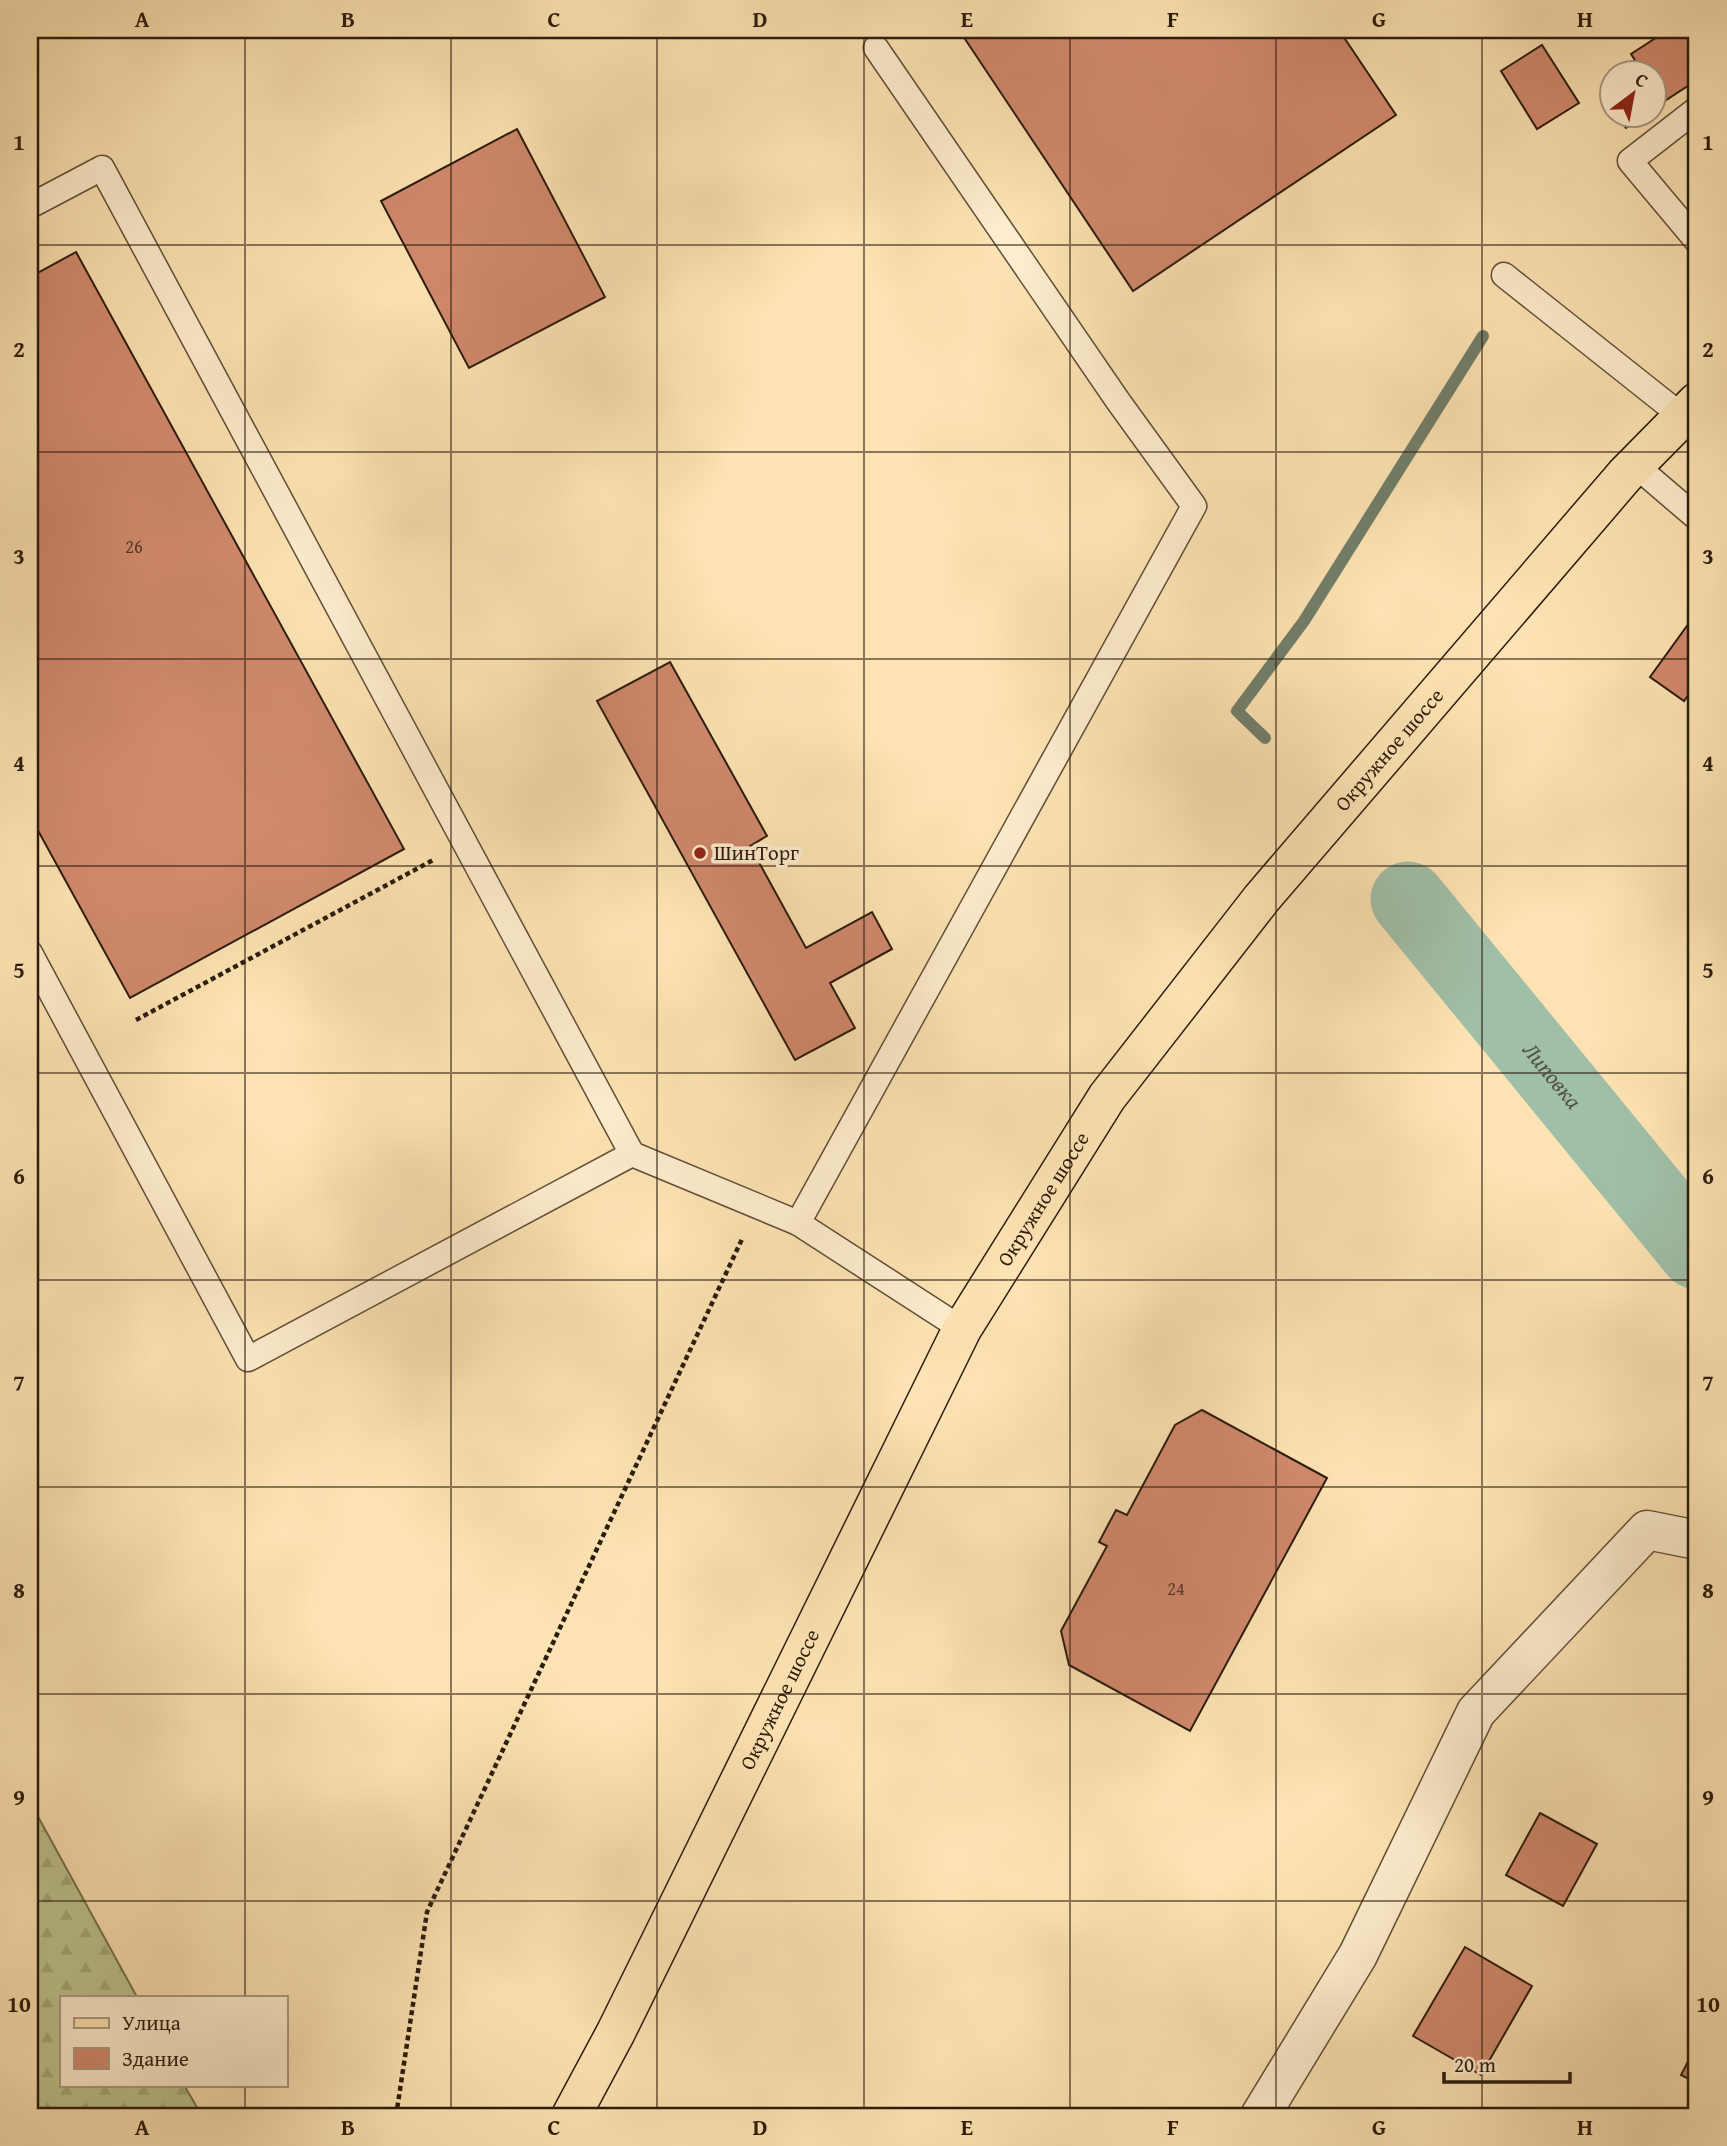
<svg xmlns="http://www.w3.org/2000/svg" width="1727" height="2146" font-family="'Gentium Book Plus',serif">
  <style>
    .forest { fill: url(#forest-firs); stroke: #74704e; stroke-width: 2 }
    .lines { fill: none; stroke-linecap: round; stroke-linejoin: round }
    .stream { stroke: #717e6a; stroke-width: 12 }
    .river { stroke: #a0bfa8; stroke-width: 75 }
    .building { fill: #d1896d; stroke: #2b1c0d; stroke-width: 2 }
    .service-casing { stroke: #604e36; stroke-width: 27 }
    .minor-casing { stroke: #604e36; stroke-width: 41 }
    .primary-casing { stroke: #2b1c0d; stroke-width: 41 }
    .path { stroke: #2b1c0d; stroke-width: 4.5; stroke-dasharray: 5 3.5; stroke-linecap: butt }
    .service { stroke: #feedce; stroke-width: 24 }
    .minor { stroke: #feedce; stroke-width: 38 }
    .primary { stroke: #fde3b3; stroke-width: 38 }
    .grid { fill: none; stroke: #2b1c0d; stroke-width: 2; stroke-opacity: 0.55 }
    .poi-dot { fill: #8f2418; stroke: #feedce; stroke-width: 2.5 }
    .labels { text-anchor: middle; stroke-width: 7; stroke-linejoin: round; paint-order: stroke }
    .number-label { font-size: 18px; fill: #543725 }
    .street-label { font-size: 21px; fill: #2b1c0d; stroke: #feedce }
    .poi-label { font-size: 21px; fill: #2b1c0d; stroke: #feedce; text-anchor: start }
    .water-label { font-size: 23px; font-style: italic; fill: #545543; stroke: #feedce }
    .neatline { fill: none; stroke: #2b1c0d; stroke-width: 2.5 }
    .grid-label { font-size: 23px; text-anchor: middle; font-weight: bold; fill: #2b1c0d }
  </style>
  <defs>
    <pattern id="forest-firs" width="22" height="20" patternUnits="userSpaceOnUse" patternTransform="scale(1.75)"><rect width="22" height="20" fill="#bcc48f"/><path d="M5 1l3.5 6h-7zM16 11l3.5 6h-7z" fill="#a2a87a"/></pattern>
  </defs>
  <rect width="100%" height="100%" fill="#fde3b3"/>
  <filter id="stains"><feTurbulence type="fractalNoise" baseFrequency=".00286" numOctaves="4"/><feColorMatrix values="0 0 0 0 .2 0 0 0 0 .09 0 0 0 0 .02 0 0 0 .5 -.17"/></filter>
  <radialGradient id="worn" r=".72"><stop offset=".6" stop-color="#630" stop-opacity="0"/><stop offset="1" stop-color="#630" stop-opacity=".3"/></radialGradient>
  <polygon class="forest" points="30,1802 137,1997 61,1997 61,2085 184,2085 202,2116 30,2116"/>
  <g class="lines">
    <polyline class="stream" points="1265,738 1237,711 1304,621 1483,336"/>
    <path class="river" id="s1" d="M1408 899 1697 1252"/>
  </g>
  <g class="building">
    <polygon points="959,30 1339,30 1396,115 1133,291"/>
    <polygon points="1668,30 1684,30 1697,49 1697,80 1663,102 1654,88 1654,74 1644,74 1631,54"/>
    <polygon points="1542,45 1579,103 1537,129 1501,71"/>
    <polygon points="1612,87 1612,108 1602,94"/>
    <polygon points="1617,116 1644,116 1626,128"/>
    <polygon points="517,129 605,297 469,368 381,201"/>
    <polygon points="76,252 404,849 130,998 30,816 30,277"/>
    <polygon points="1697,612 1697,683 1684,701 1650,677"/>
    <polygon points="670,662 767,836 750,846 806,948 872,912 892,949 830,983 855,1028 795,1060 597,701"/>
    <polygon points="1202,1410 1327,1478 1190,1731 1069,1665 1061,1631 1107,1546 1099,1542 1116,1510 1127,1515 1175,1425"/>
    <polygon points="1540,1813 1597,1844 1563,1906 1506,1875"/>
    <polygon points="1465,1947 1532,1986 1481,2075 1413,2036"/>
    <polygon points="1697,2044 1697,2083 1681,2075"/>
  </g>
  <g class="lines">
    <defs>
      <g id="service">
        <polyline points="1697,109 1630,161 1697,241"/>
        <polyline points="30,206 102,168 632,1154 248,1359 30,953"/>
        <polyline points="1504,275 1683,417"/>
        <polyline points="1635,465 1697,518"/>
        <polyline points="632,1154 798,1223 962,1329"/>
        <polyline points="798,1223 1194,506 1118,401 876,48"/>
      </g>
      <polyline id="minor" points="1260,2116 1358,1955 1476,1712 1647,1530 1697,1540"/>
      <g id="primary">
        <path id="s2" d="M571 2116 616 2032 962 1329 1107 1097 1262 898 1625 475 1697 402"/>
      </g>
    </defs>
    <use href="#service" class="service-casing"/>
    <use href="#minor" class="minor-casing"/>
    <use href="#primary" class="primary-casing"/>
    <g class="path">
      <polyline points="136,1020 435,859"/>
      <polyline points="396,2116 427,1912 743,1237"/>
    </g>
    <use href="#service" class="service"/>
    <use href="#minor" class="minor"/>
    <use href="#primary" class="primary"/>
  </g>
  <path class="grid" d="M245 30V1997M451 30V2116M657 30V2116M864 30V2116M1070 30V2116M1276 30V2116M1482 30V2116M30 245H1697M30 452H1697M30 659H1697M30 866H1697M30 1073H1697M30 1280H1697M30 1487H1697M30 1694H1697M30 1901H1697M245 2085V2116"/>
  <circle class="poi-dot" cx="700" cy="853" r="7"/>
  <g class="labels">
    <g class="number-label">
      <text x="134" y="553">26</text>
      <text x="1176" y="1595">24</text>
    </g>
    <g class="street-label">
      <text dy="7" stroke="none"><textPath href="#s2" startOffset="1600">Окружное шоссе</textPath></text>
      <text dy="7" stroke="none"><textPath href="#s2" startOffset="1032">Окружное шоссе</textPath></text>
      <text dy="7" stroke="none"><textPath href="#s2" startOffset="466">Окружное шоссе</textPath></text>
    </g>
    <g class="poi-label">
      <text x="714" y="860">ШинТорг</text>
    </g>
    <g class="water-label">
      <text dy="8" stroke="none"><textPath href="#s1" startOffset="228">Липовка</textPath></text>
    </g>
  </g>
  <rect width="1727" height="2146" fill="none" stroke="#fde3b3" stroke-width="77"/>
  <rect x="60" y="1996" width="228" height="91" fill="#feedce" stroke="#aa9981" stroke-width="2"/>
  <rect x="74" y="2018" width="35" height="10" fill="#fde3b3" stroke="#aa9981" stroke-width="2"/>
  <text x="122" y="2030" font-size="21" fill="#2b1c0d">Улица</text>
  <rect x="74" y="2048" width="35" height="21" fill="#d1896d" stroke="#aa9981" stroke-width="2"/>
  <text x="122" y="2066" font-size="21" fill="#2b1c0d">Здание</text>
  <g transform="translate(1633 94) rotate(32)"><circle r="33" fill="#feedce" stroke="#aa9981" stroke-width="2"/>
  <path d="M0-5L12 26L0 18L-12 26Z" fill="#8f2418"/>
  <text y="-10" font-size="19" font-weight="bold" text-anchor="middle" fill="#2b1c0d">С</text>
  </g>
  <path d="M1444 2072v10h126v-10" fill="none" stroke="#2b1c0d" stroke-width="3.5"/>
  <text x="1454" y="2072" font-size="21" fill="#2b1c0d" stroke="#feedce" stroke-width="5" paint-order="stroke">20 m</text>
  <rect x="38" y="38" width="1650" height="2070" class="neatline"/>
  <g class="grid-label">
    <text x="142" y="27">A</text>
    <text x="348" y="27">B</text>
    <text x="554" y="27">C</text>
    <text x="760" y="27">D</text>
    <text x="967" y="27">E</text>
    <text x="1173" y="27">F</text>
    <text x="1379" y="27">G</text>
    <text x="1585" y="27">H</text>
    <text x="19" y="150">1</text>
    <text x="1708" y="150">1</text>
    <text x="19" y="357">2</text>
    <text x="1708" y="357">2</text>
    <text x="19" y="564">3</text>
    <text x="1708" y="564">3</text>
    <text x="19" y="771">4</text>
    <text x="1708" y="771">4</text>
    <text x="19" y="978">5</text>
    <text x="1708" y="978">5</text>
    <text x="19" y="1184">6</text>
    <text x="1708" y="1184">6</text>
    <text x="19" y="1391">7</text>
    <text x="1708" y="1391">7</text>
    <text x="19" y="1598">8</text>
    <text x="1708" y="1598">8</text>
    <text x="19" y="1805">9</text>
    <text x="1708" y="1805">9</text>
    <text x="19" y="2012">10</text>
    <text x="1708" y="2012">10</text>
    <text x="142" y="2135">A</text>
    <text x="348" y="2135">B</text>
    <text x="554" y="2135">C</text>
    <text x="760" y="2135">D</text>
    <text x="967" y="2135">E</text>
    <text x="1173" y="2135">F</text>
    <text x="1379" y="2135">G</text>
    <text x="1585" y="2135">H</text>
  </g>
  <rect width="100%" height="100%" filter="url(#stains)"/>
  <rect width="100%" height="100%" fill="url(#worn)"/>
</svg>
